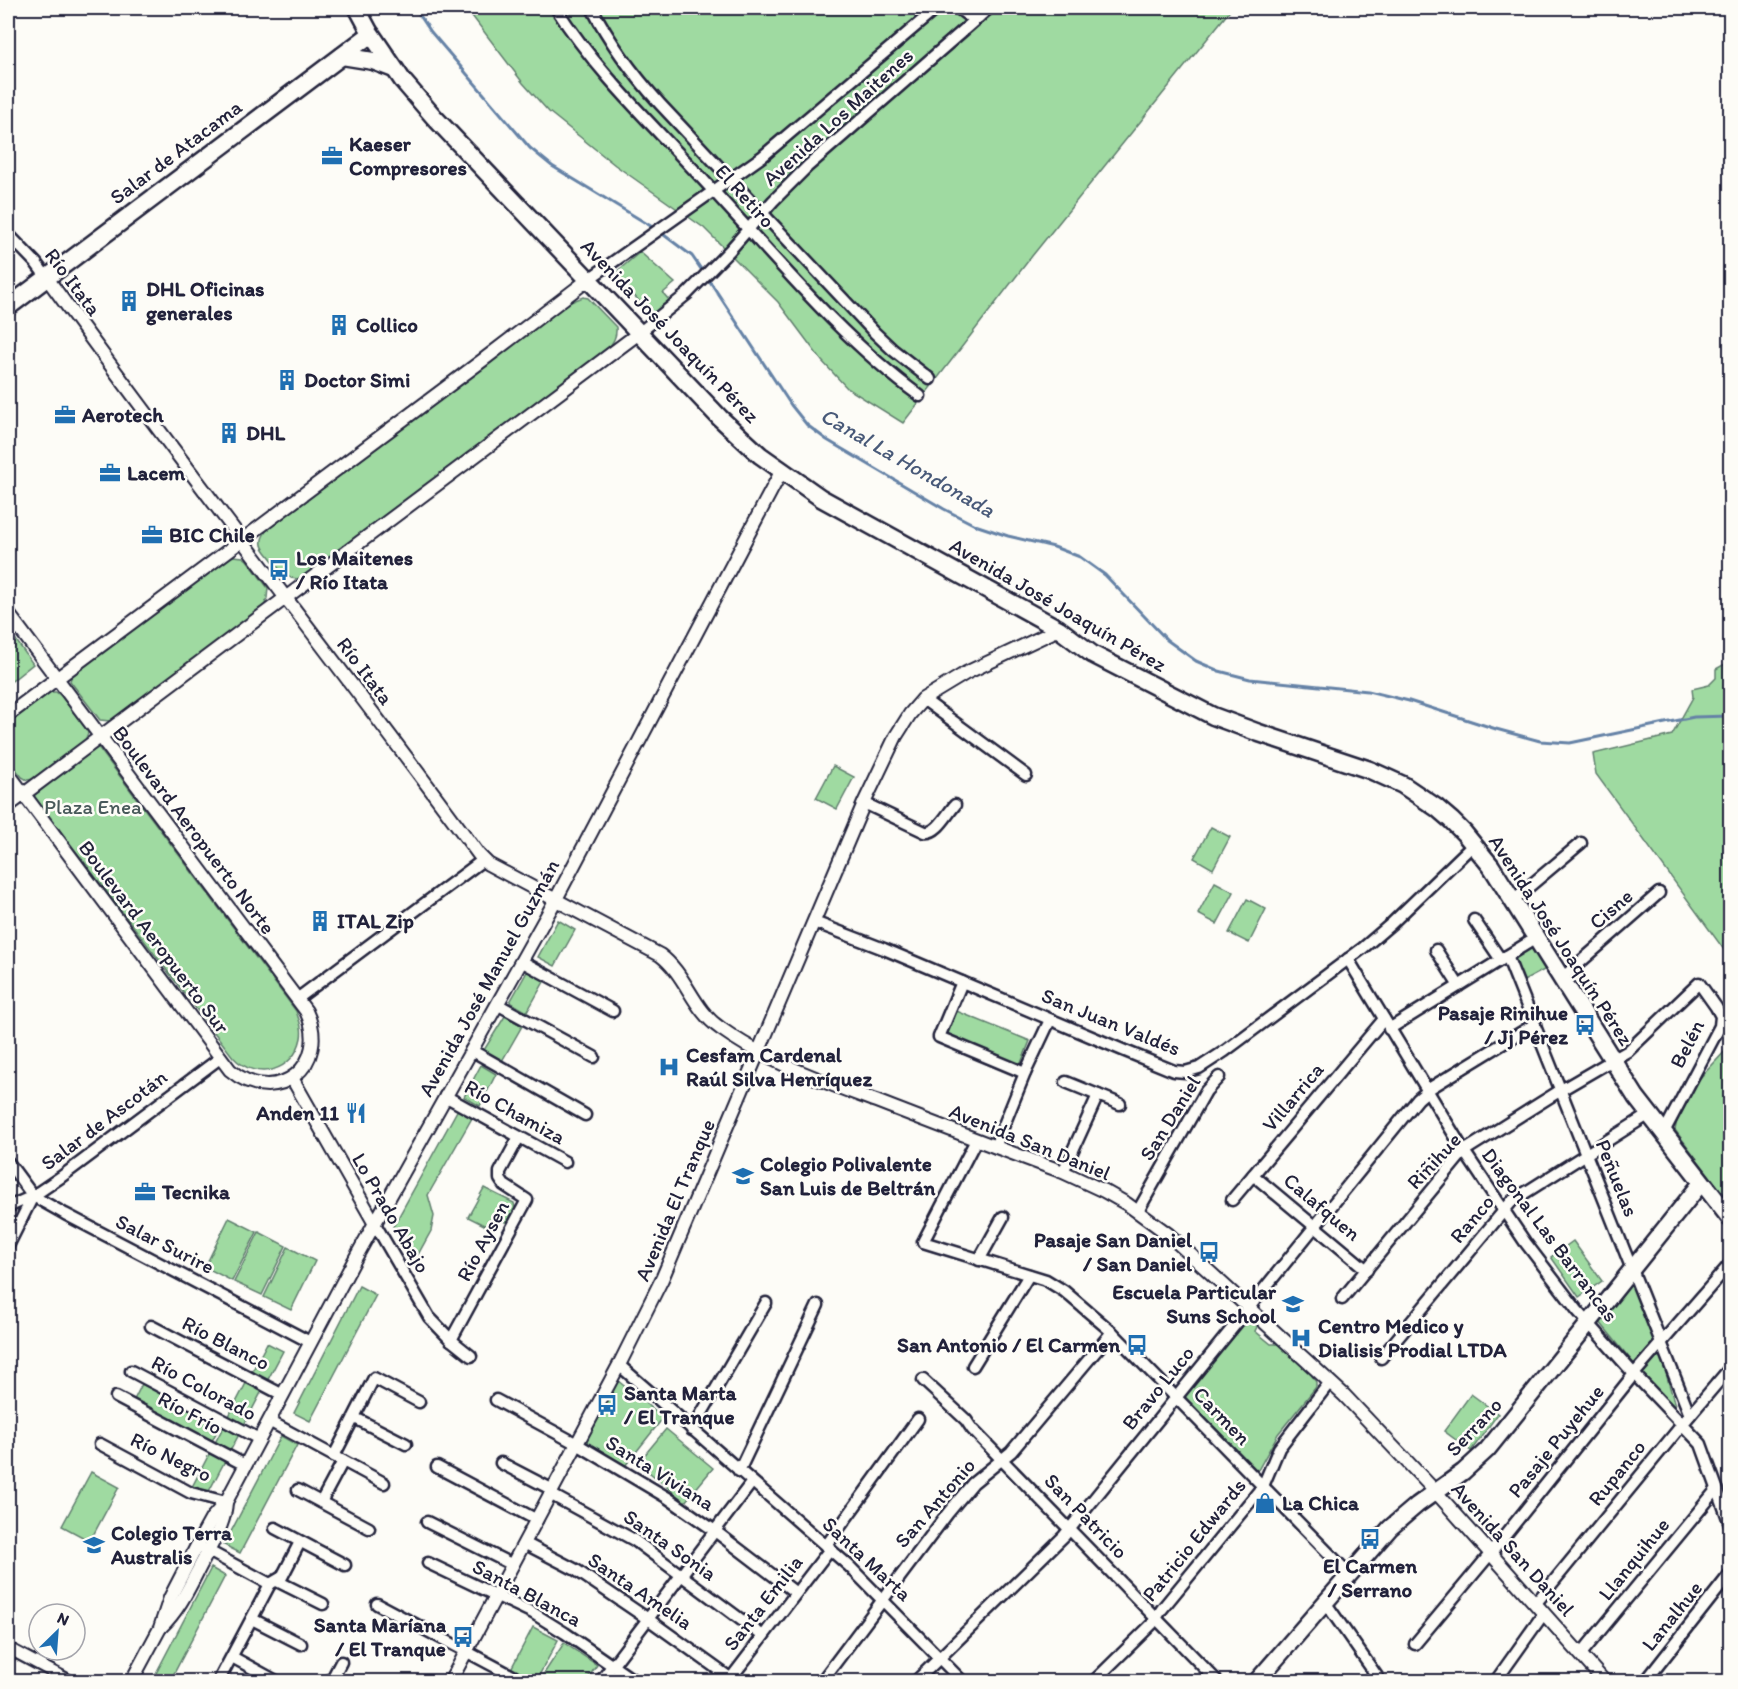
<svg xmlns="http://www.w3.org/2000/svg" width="1738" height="1689" font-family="Itim,sans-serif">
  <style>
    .green { fill: #9fdaa1; stroke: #607e6e; stroke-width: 1.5 }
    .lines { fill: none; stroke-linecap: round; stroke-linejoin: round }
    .stream { stroke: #6582a6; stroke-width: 3 }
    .minor-casing { stroke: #22223b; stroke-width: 15 }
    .tertiary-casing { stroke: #22223b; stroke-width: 16 }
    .secondary-casing { stroke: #22223b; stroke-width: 20 }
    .primary-casing { stroke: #22223b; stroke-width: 21 }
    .minor { stroke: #fdfcf7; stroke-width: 10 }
    .tertiary { stroke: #fdfcf7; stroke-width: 12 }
    .secondary { stroke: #fdfcf7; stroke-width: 15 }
    .primary { stroke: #fdfcf7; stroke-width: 16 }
    .labels { text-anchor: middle; stroke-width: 5; stroke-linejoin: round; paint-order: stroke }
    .street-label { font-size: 21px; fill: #22223b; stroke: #fdfcf7 }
    .poi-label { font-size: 21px; font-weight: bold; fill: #22223b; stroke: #fdfcf7; text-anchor: start }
    .park-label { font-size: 21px; fill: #48595a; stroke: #fdfcf7 }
    .water-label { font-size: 22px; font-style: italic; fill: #495a79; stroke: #fdfcf7 }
  </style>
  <rect width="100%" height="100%" fill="#fdfcf7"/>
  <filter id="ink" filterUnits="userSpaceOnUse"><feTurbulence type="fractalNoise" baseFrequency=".0167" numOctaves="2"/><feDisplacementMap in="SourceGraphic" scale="12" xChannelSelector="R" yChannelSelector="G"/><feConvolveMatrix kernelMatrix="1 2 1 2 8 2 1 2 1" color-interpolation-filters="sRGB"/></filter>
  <g filter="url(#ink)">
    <g class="green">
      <polygon points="466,8 1232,8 1032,256 903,423 847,388 822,361 778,302 704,228 615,165 549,112 523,83"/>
      <polygon points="640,252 675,283 663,293 669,300 652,315 614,274"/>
      <path d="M583 297 588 298 616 327C617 337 613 342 607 350L304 577C288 584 279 569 270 557 267 553 263 549 262 545 261 539 263 536 266 531L568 303Z"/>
      <polygon points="234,556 243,557 247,560 268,588 267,598 264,607 110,721 100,720 70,681 72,674 227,558"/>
      <polygon points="8,629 33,664 8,684"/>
      <polygon points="1725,664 1730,665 1730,958 1596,774 1593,754 1672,735 1693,697 1692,689 1709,685 1716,678 1716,669"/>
      <polygon points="50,692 56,692 61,696 86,729 88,733 84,743 35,779 27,780 22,777 8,759 8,722 44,694"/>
      <path d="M98 747 296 1011C299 1020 303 1028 301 1038 294 1072 256 1082 233 1057L33 795Z"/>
      <polygon points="833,766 854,777 837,809 816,798"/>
      <polygon points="1211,827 1230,837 1213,869 1194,858"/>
      <polygon points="1215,882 1234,892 1217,924 1198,914"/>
      <polygon points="1247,899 1266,909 1249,943 1229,933"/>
      <polygon points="558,920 575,930 555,966 538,957"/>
      <polygon points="1531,945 1546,969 1520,983 1511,959"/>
      <polygon points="528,970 545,980 527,1012 510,1002"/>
      <polygon points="954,1010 1030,1041 1019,1068 943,1036"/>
      <polygon points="505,1016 522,1026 502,1061 484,1050"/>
      <polygon points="1730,1046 1730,1203 1675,1130 1677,1120 1699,1079"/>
      <polygon points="481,1065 496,1074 480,1106 464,1097"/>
      <polygon points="458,1109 472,1118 428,1195 434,1216 431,1231 416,1258 393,1227"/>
      <polygon points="484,1188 514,1203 515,1208 507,1223 498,1218 492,1229 468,1217"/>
      <polygon points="229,1218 257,1232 232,1281 205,1267"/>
      <polygon points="259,1232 286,1246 262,1295 234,1282"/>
      <polygon points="1573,1241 1602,1281 1579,1297 1551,1257"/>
      <polygon points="288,1247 315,1261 291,1310 264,1297"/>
      <polygon points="1630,1280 1655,1342 1635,1365 1599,1321"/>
      <polygon points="359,1286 376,1295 310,1421 294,1413"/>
      <polygon points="1250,1321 1253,1321 1258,1325 1255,1331 1271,1344 1279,1344 1309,1371 1316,1382 1316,1387 1278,1434 1258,1470 1254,1471 1183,1397 1243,1326"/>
      <polygon points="267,1343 283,1351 207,1495 192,1487"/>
      <polygon points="1660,1352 1678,1416 1640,1373"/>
      <polygon points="617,1380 663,1418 625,1466 584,1441"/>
      <polygon points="142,1384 220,1425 212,1441 134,1400"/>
      <polygon points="1471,1394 1498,1414 1471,1451 1444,1431"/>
      <polygon points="666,1429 713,1468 685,1502 638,1463"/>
      <polygon points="281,1436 297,1445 240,1553 224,1545"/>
      <polygon points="91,1472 119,1487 90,1541 62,1526"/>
      <polygon points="211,1568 225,1576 170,1681 152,1681"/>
      <polygon points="533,1627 558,1640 536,1681 511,1669"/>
      <polygon points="564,1643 597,1665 586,1681 539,1681"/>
    </g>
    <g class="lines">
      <g class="stream">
        <polyline points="415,8 431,32 530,148 552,166 654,228"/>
        <polyline points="660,232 692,256 703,272"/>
        <polyline points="707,277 791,405 807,425 827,440 944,509 975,525 1008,536 1054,547 1080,557 1105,575 1167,640 1196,661 1219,671 1250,679 1368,691 1409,701 1496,729 1540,741 1570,743 1694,717 1730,716"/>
      </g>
      <defs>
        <g id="minor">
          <path d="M556 8C597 73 655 127 707 184 775 257 839 337 920 396"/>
          <path d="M592 8C610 43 633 74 660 104L875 333 893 350 930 379"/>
          <polyline points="958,8 967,15 979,17"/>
          <polyline points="8,234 36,263 47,278"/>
          <polyline points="589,279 763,156 937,8"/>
          <polyline points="639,333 687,294 730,250 773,201 808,166 989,8"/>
          <polyline points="923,699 1026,775"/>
          <path d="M864 803 925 832C937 834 947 814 955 805"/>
          <polyline points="1513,900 1581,843"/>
          <polyline points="1474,920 1501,960"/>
          <polyline points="814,922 884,949 1125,1051 1174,1071 1185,1072 1199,1068 1225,1051 1363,948 1391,924 1474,844"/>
          <polyline points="1436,950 1459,986"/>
          <polyline points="1507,956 1690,1415"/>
          <polyline points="1348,959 1464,1151 1525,1242 1577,1310 1634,1374 1701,1444 1730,1524"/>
          <polyline points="521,961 613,1011"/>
          <polyline points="1561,979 1659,893"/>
          <polyline points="962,982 939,1037 1025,1073"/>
          <polyline points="297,999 483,860"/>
          <polyline points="497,1004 594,1057"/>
          <polyline points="1389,1029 1536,938"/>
          <polyline points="471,1050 585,1115"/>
          <polyline points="1066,1082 1120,1104"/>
          <polyline points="445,1096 565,1162"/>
          <polyline points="976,1140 923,1242 1046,1280 1064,1291 1112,1332 1349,1574"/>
          <polyline points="995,1147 1025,1073 1050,1020"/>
          <polyline points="8,1162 33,1196 65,1214 310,1342"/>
          <polyline points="1063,1172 1098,1095"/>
          <polyline points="1253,1175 1367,1270"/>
          <polyline points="1232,1200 1384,1019"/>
          <polyline points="8,1207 33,1196 61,1177 220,1058"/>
          <polyline points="1138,1211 1206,1091 1219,1077"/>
          <polyline points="375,1224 429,1317 451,1340 471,1356"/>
          <polyline points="8,1246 33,1196"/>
          <polyline points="979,1260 1003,1217"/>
          <polyline points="1342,1299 1464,1151 1561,1090 1628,1051 1699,983 1716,1007 1721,1016 1720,1026 1663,1134"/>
          <polyline points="151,1326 283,1395"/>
          <polyline points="451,1340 527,1200 504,1185 500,1179 500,1172 519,1137"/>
          <polyline points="1381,1358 1512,1201 1648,1115"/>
          <polyline points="619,1365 849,1566 963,1682"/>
          <polyline points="973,1366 1029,1275"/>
          <polyline points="131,1371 259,1439"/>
          <polyline points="923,1380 966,1420 972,1429 1218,1682"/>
          <polyline points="116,1397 245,1465"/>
          <polyline points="496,1400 577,1444 668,1498 715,1531 796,1593"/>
          <polyline points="355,1418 406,1444"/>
          <polyline points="269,1421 384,1483"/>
          <polyline points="692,1430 766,1303"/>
          <polyline points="100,1444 191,1493 226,1502"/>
          <polyline points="334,1456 374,1378 419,1402"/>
          <polyline points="501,1463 553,1490"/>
          <polyline points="437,1467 537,1520"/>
          <polyline points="739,1471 818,1305"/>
          <polyline points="298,1490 369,1528"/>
          <polyline points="550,1494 634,1540 763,1636"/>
          <polyline points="321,1502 343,1461"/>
          <polyline points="427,1522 513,1565"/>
          <polyline points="275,1528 345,1565"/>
          <polyline points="524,1543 576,1570 648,1619 730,1678"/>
          <polyline points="826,1546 918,1419"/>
          <polyline points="201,1547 270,1584 282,1577 300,1542"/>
          <polyline points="428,1563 533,1613 565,1633 636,1682"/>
          <polyline points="277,1581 323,1604"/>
          <polyline points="1325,1602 1381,1682"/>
          <polyline points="1536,1603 1690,1415 1730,1368"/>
          <polyline points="377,1604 524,1682"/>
          <polyline points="252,1619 301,1644"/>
          <polyline points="1415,1644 1491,1553 1634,1374 1730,1264"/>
          <polyline points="8,1648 72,1682"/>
          <polyline points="1581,1654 1717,1489"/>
          <polyline points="232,1657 278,1682"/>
          <polyline points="218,1682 270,1584"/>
          <polyline points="338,1682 332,1679 341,1662"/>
          <polyline points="600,1682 752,1482"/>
          <polyline points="728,1682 830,1549"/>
          <polyline points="821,1682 948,1513 973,1483 1011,1452 1112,1332"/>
          <polyline points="915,1682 1064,1536 1418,1099 1432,1087 1535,1024"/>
          <polyline points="1093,1682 1152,1624 1162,1609 1263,1486 1279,1448 1330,1382"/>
          <polyline points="1495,1682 1544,1613"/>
          <polyline points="1645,1682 1730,1574"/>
        </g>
        <g id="tertiary">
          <path d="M47 278C187 473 337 661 479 855L488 864 660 955C686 974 693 1010 720 1028 769 1063 820 1080 876 1101 938 1125 1000 1149 1063 1172L1104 1191 1127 1204 1168 1234 1344 1395 1435 1491 1605 1682"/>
          <path d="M8 613 306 1011C332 1065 276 1109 230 1070L8 773"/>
          <polyline points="8,715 483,360 589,279"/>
          <polyline points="8,806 639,333"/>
          <polyline points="292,1078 375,1224"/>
          <path d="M161 1627C181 1608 191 1583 204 1559 213 1541 225 1523 226 1502"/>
          <polyline points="131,1682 160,1628 170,1598 202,1536 212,1518 226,1502 356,1257 555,901 781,472"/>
          <polyline points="450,1682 619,1365 662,1279 864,803 896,736 910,714 923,699 966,673 1059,629"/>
        </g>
        <g id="secondary">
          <polyline points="357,8 371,34"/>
          <polyline points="1256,1682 1390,1528 1417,1505 1463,1472 1487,1450 1702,1182"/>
        </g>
        <g id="primary">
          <polyline points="342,56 373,61 394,69"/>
          <polyline points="8,307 371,34 403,81 434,117 720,418 760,455 821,498 1059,629 1092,654 1213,716 1259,733 1370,770 1403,785 1437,808 1451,820 1464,833 1491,866 1636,1097 1730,1218"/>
        </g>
      </defs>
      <use href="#minor" class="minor-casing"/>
      <use href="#tertiary" class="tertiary-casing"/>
      <use href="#secondary" class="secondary-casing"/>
      <use href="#primary" class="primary-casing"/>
      <use href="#minor" class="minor"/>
      <use href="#tertiary" class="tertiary"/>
      <use href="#secondary" class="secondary"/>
      <use href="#primary" class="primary"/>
    </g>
  </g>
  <defs>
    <symbol id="office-bare" viewBox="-9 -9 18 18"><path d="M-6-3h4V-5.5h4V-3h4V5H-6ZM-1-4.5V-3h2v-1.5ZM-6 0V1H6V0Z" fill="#1f6fb2" stroke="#fdfcf7" stroke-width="2.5" paint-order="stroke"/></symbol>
    <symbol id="building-bare" viewBox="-9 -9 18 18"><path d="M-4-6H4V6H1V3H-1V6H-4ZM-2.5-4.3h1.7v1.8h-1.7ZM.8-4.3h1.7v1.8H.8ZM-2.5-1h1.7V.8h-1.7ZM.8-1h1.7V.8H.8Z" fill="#1f6fb2" stroke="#fdfcf7" stroke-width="2.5" paint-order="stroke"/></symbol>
    <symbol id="bus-bare" viewBox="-9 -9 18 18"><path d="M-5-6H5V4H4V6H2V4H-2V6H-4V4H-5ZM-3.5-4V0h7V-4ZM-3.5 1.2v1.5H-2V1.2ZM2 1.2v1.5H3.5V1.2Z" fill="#1f6fb2" stroke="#fdfcf7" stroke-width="2.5" paint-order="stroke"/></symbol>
    <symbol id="hospital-bare" viewBox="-9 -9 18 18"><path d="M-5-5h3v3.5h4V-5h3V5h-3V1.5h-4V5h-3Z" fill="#1f6fb2" stroke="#fdfcf7" stroke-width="2.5" paint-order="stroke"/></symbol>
    <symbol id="restaurant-bare" viewBox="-9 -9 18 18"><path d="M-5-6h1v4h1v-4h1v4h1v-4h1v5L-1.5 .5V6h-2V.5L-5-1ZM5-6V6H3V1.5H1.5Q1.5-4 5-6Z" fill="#1f6fb2" stroke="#fdfcf7" stroke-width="2.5" paint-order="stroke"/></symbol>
    <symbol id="school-bare" viewBox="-9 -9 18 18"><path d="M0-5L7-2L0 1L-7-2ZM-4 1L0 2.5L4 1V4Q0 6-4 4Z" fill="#1f6fb2" stroke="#fdfcf7" stroke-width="2.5" paint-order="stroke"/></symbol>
    <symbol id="shop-bare" viewBox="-9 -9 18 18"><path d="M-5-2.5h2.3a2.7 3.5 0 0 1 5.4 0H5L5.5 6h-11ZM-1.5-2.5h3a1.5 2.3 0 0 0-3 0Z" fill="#1f6fb2" stroke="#fdfcf7" stroke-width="2.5" paint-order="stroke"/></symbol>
  </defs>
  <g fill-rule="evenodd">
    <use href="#office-bare" x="317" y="141" width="30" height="30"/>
    <use href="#building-bare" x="114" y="286" width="30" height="30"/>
    <use href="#building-bare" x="324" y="310" width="30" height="30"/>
    <use href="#building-bare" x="272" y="365" width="30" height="30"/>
    <use href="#office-bare" x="50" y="400" width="30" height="30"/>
    <use href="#building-bare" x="214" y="418" width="30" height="30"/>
    <use href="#office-bare" x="95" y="458" width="30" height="30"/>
    <use href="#office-bare" x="137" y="520" width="30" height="30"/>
    <use href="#bus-bare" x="264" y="555" width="30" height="30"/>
    <use href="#building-bare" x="305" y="906" width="30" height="30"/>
    <use href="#bus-bare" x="1570" y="1010" width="30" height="30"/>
    <use href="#hospital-bare" x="654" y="1052" width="30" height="30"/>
    <use href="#restaurant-bare" x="341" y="1098" width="30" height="30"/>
    <use href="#school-bare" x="728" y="1161" width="30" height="30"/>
    <use href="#office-bare" x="130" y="1177" width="30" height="30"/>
    <use href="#bus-bare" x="1194" y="1237" width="30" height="30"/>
    <use href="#school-bare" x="1278" y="1289" width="30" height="30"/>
    <use href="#hospital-bare" x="1286" y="1323" width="30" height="30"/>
    <use href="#bus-bare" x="1122" y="1330" width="30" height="30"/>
    <use href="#bus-bare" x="592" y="1390" width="30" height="30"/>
    <use href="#shop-bare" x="1250" y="1488" width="30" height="30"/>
    <use href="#bus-bare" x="1355" y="1524" width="30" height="30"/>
    <use href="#school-bare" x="79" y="1530" width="30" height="30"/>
    <use href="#bus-bare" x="448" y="1622" width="30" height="30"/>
  </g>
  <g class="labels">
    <g class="street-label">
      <text transform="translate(838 117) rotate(-42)" y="7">Avenida Los Maitenes</text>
      <text transform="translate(176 152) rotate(-37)" y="7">Salar de Atacama</text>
      <text transform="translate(745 196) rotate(48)" y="7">El Retiro</text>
      <text transform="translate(73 282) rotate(53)" y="7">Río Itata</text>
      <text transform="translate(670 331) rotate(46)" y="7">Avenida José Joaquín Pérez</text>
      <text transform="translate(1058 605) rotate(30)" y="7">Avenida José Joaquín Pérez</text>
      <text transform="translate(365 671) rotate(53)" y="7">Río Itata</text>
      <text transform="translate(194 830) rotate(53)" y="7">Boulevard Aeropuerto Norte</text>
      <text transform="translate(1611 909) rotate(-41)" y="7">Cisne</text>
      <text transform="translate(154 937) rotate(53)" y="7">Boulevard Aeropuerto Sur</text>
      <text transform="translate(1561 940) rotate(57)" y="7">Avenida José Joaquín Pérez</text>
      <text transform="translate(489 978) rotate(-61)" y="7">Avenida José Manuel Guzmán</text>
      <text transform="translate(1111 1022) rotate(22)" y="7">San Juan Valdés</text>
      <text transform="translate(1687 1044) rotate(-63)" y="7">Belén</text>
      <text transform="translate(1293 1097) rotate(-50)" y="7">Villarrica</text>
      <text transform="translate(515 1112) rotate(29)" y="7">Río Chamiza</text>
      <text transform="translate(1170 1118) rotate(-58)" y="7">San Daniel</text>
      <text transform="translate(104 1120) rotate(-37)" y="7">Salar de Ascotán</text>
      <text transform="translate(1030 1142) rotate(22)" y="7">Avenida San Daniel</text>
      <text transform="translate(1434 1161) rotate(-47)" y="7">Riñihue</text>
      <text transform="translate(1617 1178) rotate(68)" y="7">Peñuelas</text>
      <text transform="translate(675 1200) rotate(-67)" y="7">Avenida El Tranque</text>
      <text transform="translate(1322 1207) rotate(40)" y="7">Calafquen</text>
      <text transform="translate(391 1213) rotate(60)" y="7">Lo Prado Abajo</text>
      <text transform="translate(1472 1219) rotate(-50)" y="7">Ranco</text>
      <text transform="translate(1550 1235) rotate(53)" y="7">Diagonal Las Barrancas</text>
      <text transform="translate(483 1241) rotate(-62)" y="7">Río Aysen</text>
      <text transform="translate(165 1244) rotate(27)" y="7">Salar Surire</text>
      <text transform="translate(226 1343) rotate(27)" y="7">Río Blanco</text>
      <text transform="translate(204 1388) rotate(28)" y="7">Río Colorado</text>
      <text transform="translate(1158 1388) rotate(-51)" y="7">Bravo Luco</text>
      <text transform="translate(190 1413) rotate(28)" y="7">Río Frío</text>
      <text transform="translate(1222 1416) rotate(46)" y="7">Carmen</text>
      <text transform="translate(1474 1427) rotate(-47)" y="7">Serrano</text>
      <text transform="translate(1556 1441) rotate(-51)" y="7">Pasaje Puyehue</text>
      <text transform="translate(171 1457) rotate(26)" y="7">Río Negro</text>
      <text transform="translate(660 1473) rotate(32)" y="7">Santa Viviana</text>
      <text transform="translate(1617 1473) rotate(-51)" y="7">Rupanco</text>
      <text transform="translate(935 1503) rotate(-49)" y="7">San Antonio</text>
      <text transform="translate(1086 1516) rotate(46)" y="7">San Patricio</text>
      <text transform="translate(1194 1540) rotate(-51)" y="7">Patricio Edwards</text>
      <text transform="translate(670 1545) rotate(35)" y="7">Santa Sonia</text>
      <text transform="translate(1513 1549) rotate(48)" y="7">Avenida San Daniel</text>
      <text transform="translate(867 1559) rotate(43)" y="7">Santa Marta</text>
      <text transform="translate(1634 1559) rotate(-51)" y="7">Llanquihue</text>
      <text transform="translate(640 1591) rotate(34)" y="7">Santa Amelia</text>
      <text transform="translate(527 1593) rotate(28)" y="7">Santa Blanca</text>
      <text transform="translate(763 1603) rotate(-52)" y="7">Santa Emilia</text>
      <text transform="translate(1672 1616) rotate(-51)" y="7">Lanalhue</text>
    </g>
    <g class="poi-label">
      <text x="349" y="151">Kaeser<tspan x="349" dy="24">Compresores</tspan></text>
      <text x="146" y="296">DHL Oficinas<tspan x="146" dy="24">generales</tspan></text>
      <text x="356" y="332">Collico</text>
      <text x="304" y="387">Doctor Simi</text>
      <text x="82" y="422">Aerotech</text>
      <text x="246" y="440">DHL</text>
      <text x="127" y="480">Lacem</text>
      <text x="169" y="542">BIC Chile</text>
      <text x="296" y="565">Los Maitenes<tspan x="296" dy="24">/ Río Itata</tspan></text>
      <text x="337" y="928">ITAL Zip</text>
      <text x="1568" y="1020" text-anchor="end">Pasaje Rinihue<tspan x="1568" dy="24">/ Jj Pérez</tspan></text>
      <text x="686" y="1062">Cesfam Cardenal<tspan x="686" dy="24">Raúl Silva Henríquez</tspan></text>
      <text x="339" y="1120" text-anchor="end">Anden 11</text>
      <text x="760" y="1171">Colegio Polivalente<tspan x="760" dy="24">San Luis de Beltrán</tspan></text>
      <text x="162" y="1199">Tecnika</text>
      <text x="1192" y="1247" text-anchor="end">Pasaje San Daniel<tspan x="1192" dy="24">/ San Daniel</tspan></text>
      <text x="1276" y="1299" text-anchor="end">Escuela Particular<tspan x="1276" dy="24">Suns School</tspan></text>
      <text x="1318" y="1333">Centro Medico y<tspan x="1318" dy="24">Dialisis Prodial LTDA</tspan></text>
      <text x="1120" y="1352" text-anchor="end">San Antonio / El Carmen</text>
      <text x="624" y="1400">Santa Marta<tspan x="624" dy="24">/ El Tranque</tspan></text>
      <text x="1282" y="1510">La Chica</text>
      <text x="111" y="1540">Colegio Terra<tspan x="111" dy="24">Australis</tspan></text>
      <text x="1370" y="1573" text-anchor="middle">El Carmen<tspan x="1370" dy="24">/ Serrano</tspan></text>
      <text x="446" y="1632" text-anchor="end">Santa Maríana<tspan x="446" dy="24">/ El Tranque</tspan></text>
    </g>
    <g class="park-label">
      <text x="93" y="814">Plaza Enea</text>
    </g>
    <g class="water-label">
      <text transform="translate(908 462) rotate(30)" y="8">Canal La Hondonada</text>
    </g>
  </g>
  <rect width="1738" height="1689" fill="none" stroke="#fdfcf7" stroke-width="30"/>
  <rect x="15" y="15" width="1708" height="1659" fill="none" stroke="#22223b" stroke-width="2" filter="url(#ink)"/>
  <g transform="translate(57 1632) rotate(25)"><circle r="28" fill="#fdfcf7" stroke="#a5a5ac" stroke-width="1.5"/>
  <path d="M0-4.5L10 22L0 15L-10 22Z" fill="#1f6fb2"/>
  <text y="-9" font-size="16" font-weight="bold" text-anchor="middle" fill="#22223b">N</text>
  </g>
</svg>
